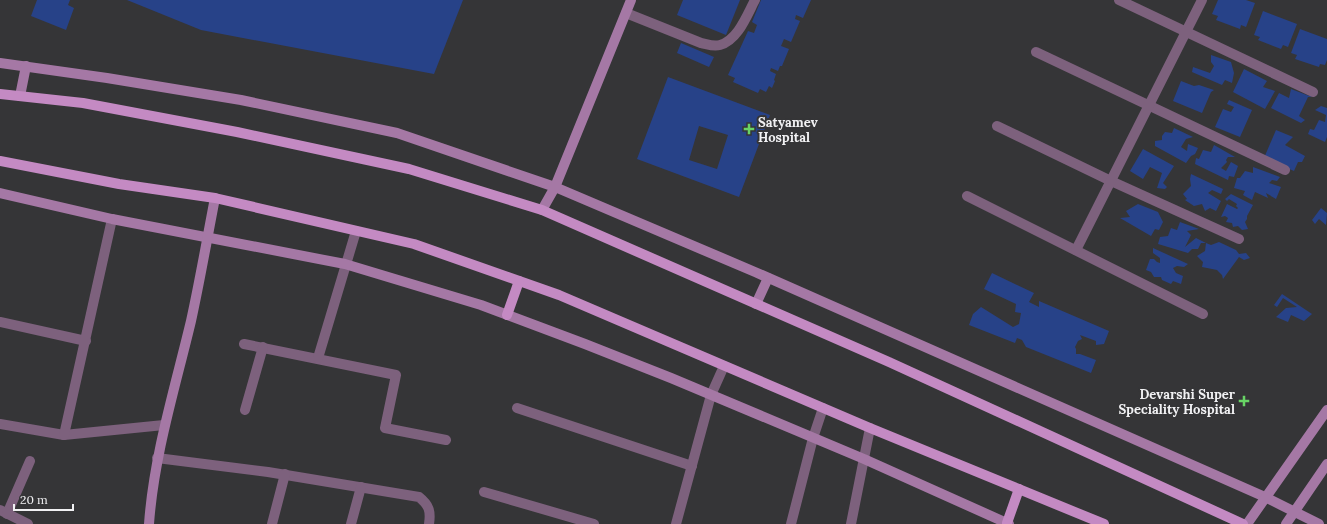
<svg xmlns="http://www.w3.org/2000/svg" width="1327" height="524" font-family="Lora,serif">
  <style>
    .building { fill: #274288; fill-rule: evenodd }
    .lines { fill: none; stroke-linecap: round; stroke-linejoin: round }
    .street { stroke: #7d617d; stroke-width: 10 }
    .secondary { stroke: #a578a5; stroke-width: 10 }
    .primary { stroke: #c48ac3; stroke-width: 10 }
    .poi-dot { fill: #68d465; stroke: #353537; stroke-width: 1.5 }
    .labels { text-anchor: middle; stroke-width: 4; stroke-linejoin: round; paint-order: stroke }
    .poi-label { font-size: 13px; font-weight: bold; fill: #f1f1f3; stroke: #353537; text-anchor: start }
  </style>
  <rect width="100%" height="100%" fill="#353537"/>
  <g class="building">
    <polygon points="37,0 70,0 68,5 74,8 66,30 31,16"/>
    <polygon points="127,0 463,0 434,74 201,30"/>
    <polygon points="683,0 740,0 726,35 677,15"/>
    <polygon points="761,0 811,0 803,18 796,15 795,19 800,21 791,42 784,39 781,46 789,49 782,66 780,66 778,71 771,68 770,71 776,74 774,80 775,81 772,88 769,86 766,92 760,89 758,93 733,82 735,78 728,75 748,31 754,33 757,25 752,22"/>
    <polygon points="1218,0 1246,0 1255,3 1246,27 1241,25 1240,29 1216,20 1218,16 1212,14"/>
    <polygon points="1263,11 1297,24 1288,47 1283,45 1281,49 1258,40 1260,37 1254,35"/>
    <polygon points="1300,29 1327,39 1327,60 1325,65 1320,64 1319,67 1295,59 1297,55 1291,53"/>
    <polygon points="681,43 714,57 709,67 677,53"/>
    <polygon points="1211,55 1231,62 1234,73 1232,83 1225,80 1222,85 1192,72 1193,67 1210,73 1214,66 1211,62"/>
    <polygon points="1244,69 1267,81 1263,87 1275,91 1265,109 1233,92"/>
    <path d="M668 77 770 115 739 197 637 159ZM699 126 728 135 717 169 689 160Z"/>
    <polygon points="1181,81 1194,86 1199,85 1214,90 1211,92 1202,113 1173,101"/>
    <polygon points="1291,89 1312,97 1308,97 1299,116 1305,120 1301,123 1271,108 1279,93 1289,98"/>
    <polygon points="1229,100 1252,110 1240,137 1215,127 1223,109 1231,112 1234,107 1227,104"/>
    <polygon points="1321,106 1327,108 1327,137 1325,142 1308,134 1310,129 1314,130 1319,120 1325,122 1326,115 1315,110"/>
    <polygon points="1174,128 1193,137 1186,139 1181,147 1187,151 1188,144 1198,148 1195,154 1191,156 1186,163 1155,146 1155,141 1162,140 1162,136 1165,132 1172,133"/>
    <polygon points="1276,130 1293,137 1285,145 1305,156 1302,162 1298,162 1294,171 1264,158"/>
    <polygon points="1214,145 1235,157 1228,157 1226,160 1227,162 1221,168 1226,171 1231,162 1238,166 1234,177 1229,176 1228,180 1195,164 1196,158 1199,159 1203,150 1211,152"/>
    <polygon points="1143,149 1174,166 1163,183 1167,187 1165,189 1157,188 1162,173 1150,167 1143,179 1130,171"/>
    <polygon points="1253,167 1280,177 1277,181 1272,180 1269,183 1281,187 1276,199 1266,193 1268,198 1255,192 1252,200 1243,195 1245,191 1234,188 1237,178 1240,178 1245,171 1253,173"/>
    <polygon points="1191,174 1223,189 1221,194 1212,190 1208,193 1221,201 1216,211 1210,208 1205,211 1202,204 1194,206 1185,200 1187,199 1183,194 1191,186 1190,179"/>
    <polygon points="1231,194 1253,205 1247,216 1247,219 1245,222 1248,229 1242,230 1238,226 1233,227 1232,223 1226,222 1228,218 1225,216 1221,217 1227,204 1237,209 1238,208 1236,206 1237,204 1229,199 1227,201 1225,199"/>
    <polygon points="1138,204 1158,212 1163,222 1159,230 1155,229 1151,236 1120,218 1130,217 1126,211"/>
    <polygon points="1321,208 1327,213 1326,225 1319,219 1315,224 1312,220"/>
    <polygon points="1180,222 1199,229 1187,231 1191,235 1185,247 1196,238 1206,243 1201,243 1198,249 1192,249 1188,253 1158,244 1160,237 1168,236 1171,228 1177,230"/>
    <polygon points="1219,242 1236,250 1239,254 1246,253 1250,258 1244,260 1239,257 1223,279 1222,275 1217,270 1202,267 1203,262 1197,256 1205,251 1206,243 1211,245"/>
    <polygon points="1153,248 1188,264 1184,267 1177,266 1173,268 1176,273 1183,276 1181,284 1173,281 1171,284 1162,280 1161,277 1154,277 1151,272 1146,270 1150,259 1154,259 1157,262 1160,263 1160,258 1153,253"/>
    <polygon points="992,273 1034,293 1029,302 1039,307 1039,301 1109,331 1104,344 1096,345 1096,341 1080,335 1082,339 1078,341 1075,347 1076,349 1076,354 1080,354 1096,360 1091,373 1026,347 1022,340 1017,338 1015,343 969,325 973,314 981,307 1013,327 1019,324 1021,313 1015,312 1016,304 984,289"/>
    <polygon points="1282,294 1312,314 1304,321 1291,315 1288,322 1276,317 1286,308 1297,307 1283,298 1277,307 1274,305"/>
  </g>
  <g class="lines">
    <g class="street">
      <polyline points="1119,0 1313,92"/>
      <path d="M626 13 701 43C707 44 713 47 720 45 738 40 747 15 755 0"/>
      <polyline points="1036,52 1285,170"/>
      <polyline points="997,126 1111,181 1239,239"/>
      <polyline points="967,196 1203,314"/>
      <polyline points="1076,250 1202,0"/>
      <polyline points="0,322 86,341"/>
      <polyline points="244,344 396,375 385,428 446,440"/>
      <polyline points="318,358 356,231"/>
      <polyline points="517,408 692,466"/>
      <polyline points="245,410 263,347"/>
      <polyline points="0,424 64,435 164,425"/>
      <polyline points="64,435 112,219"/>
      <path d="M157 458 268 472 419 497C429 505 431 511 429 524"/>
      <polyline points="484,492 594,524"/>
      <polyline points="0,510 28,524"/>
      <polyline points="7,514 30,461"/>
      <polyline points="272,524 285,474"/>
      <polyline points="351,524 361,487"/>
      <polyline points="676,524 711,395 724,366"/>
      <polyline points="791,524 813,438 823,408"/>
      <polyline points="851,524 870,428"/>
    </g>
    <g class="secondary">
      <polyline points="0,63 107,78 241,100 397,133 555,187 755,272 1265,497 1319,524"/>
      <polyline points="20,96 26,66"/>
      <polyline points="0,193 112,219 345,264 481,305 585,344 671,378 864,459 1009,524"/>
      <polyline points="542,210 555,187 631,0"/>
      <polyline points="756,304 768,278"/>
      <path d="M149 524C154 455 175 388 191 321 200 280 207 239 215 198"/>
      <polyline points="1247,524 1327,410"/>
      <polyline points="1286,524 1327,464"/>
    </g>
    <g class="primary">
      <polyline points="0,94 83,103 237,132 409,169 542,210 889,362 1243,524"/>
      <polyline points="0,161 119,184 215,198 414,244 559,295 870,428 1104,524"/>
      <polyline points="507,315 519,281"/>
      <polyline points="1007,523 1019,489"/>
    </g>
  </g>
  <g class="poi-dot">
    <path d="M747 123h4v4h4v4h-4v4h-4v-4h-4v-4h4z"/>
    <path d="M1242 395h4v4h4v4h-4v4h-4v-4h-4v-4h4z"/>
  </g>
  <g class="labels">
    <g class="poi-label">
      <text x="758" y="127">Satyamev<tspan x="758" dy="15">Hospital</tspan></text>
      <text x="1235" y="399" text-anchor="end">Devarshi Super<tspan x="1235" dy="15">Speciality Hospital</tspan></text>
    </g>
  </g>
  <path d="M14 504v6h59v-6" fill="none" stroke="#f1f1f3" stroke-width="2"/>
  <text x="20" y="504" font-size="12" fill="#f1f1f3" stroke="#353537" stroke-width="3" paint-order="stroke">20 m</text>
</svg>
